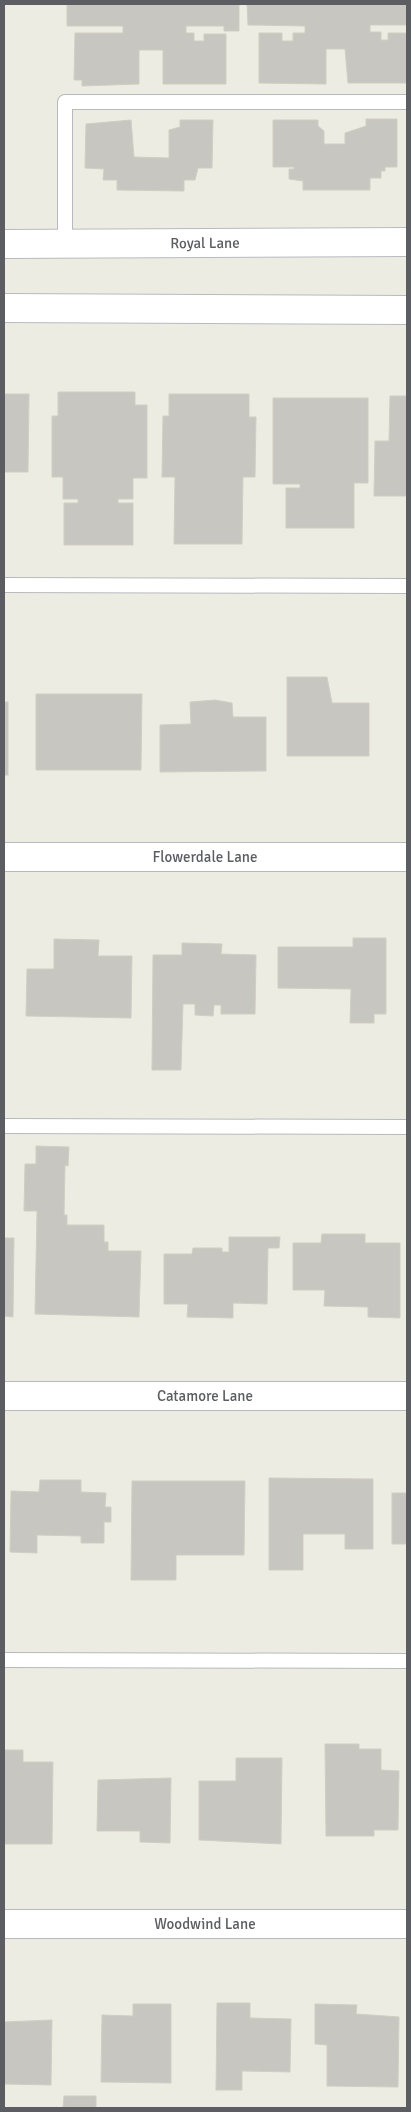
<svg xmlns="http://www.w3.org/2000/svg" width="411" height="2112" font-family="Signika,sans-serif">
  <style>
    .building { fill: #c8c6c0; stroke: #d1cec1 }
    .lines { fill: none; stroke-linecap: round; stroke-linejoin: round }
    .lane-casing { stroke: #b8b9be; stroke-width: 16 }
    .street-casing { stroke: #b8b9be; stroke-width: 30 }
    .secondary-casing { stroke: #b8bac0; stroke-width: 30 }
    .lane { stroke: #fff; stroke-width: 14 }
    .street { stroke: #fff; stroke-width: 28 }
    .secondary { stroke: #fff; stroke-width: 28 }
    .labels { text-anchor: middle; stroke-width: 5; stroke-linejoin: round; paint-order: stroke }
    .street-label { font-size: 15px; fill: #5b5d62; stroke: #fff }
  </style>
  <rect width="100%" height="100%" fill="#edece3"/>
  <g class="building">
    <polygon points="67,4 239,4 239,31 224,31 224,26 186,26 186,33 194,33 194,41 204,41 204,34 226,34 226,84 163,84 163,50 139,50 139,84 82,86 82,80 74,80 75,33 123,33 123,26 67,26"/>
    <polygon points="247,4 407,4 407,25 370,25 370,32 381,32 381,40 388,40 388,33 407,33 407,83 348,83 345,49 326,49 326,84 259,83 259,33 282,33 282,41 293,41 293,33 305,33 305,26 248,25"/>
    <polygon points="366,119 397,119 397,167 385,167 385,171 381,171 381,178 370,178 370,190 303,190 303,181 289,179 289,169 294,169 294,167 273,167 273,120 318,120 318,126 324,131 324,144 345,144 345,133 366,126"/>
    <polygon points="131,120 134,157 169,158 169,130 180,127 180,120 213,120 212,168 198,168 195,180 184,180 184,191 117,190 117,180 103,180 104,169 85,168 86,124"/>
    <polygon points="58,392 135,392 135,405 147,405 147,478 133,478 133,499 118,499 118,503 133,503 133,545 64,545 64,503 78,503 78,499 63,499 63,477 52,477 52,416 58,416"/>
    <polygon points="4,394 29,394 28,472 4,472"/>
    <polygon points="169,394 249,394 249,417 256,417 255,477 243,477 242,544 174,544 175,477 162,477 163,416 169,416"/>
    <polygon points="390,396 407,396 407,496 374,496 375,441 389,441"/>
    <polygon points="273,398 368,398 368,483 354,483 354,528 286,528 286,488 300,488 300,484 273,484"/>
    <polygon points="287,677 327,677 332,703 369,703 369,756 287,756"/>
    <polygon points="36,694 142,694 141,770 36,770"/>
    <polygon points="215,700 232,703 233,717 266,717 266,771 160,772 160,725 191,724 190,702"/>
    <rect x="4" y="702" width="4" height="73"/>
    <polygon points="353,938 386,938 386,1014 374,1014 374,1023 350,1023 351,989 278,988 278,947 353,947"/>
    <polygon points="54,939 99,940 98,956 132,956 131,1018 26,1016 27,969 54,969"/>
    <polygon points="182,943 222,944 221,954 256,955 255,1014 221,1014 221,1005 214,1005 213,1016 195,1015 195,1004 183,1004 181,1070 152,1070 153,955 182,955"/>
    <polygon points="36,1146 69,1147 68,1166 65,1165 64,1215 67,1215 67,1225 104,1225 104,1242 108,1242 108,1251 141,1251 139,1317 35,1314 37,1211 24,1211 25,1164 36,1164"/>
    <polygon points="322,1234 365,1234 365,1243 400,1243 400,1318 368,1317 368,1307 324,1306 325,1290 293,1290 293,1243 321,1243"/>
    <polygon points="229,1237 280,1237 279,1248 268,1248 267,1304 233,1303 233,1318 187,1317 188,1304 164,1304 164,1254 192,1254 193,1248 222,1248 222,1252 229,1252"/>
    <polygon points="4,1238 14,1238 13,1317 4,1316"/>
    <polygon points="269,1478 373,1479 373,1549 345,1549 345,1534 303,1534 303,1570 269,1570"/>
    <polygon points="40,1480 81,1480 81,1492 106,1493 105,1507 111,1507 111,1522 104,1522 104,1543 81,1543 81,1536 37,1535 37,1553 10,1552 11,1491 39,1492"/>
    <polygon points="132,1481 245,1481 244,1555 176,1555 176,1580 131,1580"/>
    <rect x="392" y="1493" width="15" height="51"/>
    <polygon points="325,1744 359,1744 359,1749 381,1749 381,1770 399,1771 398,1830 374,1830 374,1836 326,1836"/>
    <polygon points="4,1750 23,1750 23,1762 53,1762 52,1844 4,1844"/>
    <polygon points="236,1758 282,1758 281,1844 199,1840 199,1781 236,1781"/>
    <polygon points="171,1778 170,1843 140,1842 140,1831 97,1831 98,1780"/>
    <polygon points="217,2003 250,2003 250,2018 291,2019 290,2072 242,2071 242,2090 216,2090"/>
    <polygon points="133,2004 171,2004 171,2083 101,2082 102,2015 133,2016"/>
    <polygon points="315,2004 357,2005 356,2014 399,2017 398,2087 327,2086 327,2045 315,2044"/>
    <polygon points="52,2020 51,2085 4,2084 4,2022"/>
    <polygon points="64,2096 96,2096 96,2108 63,2108"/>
  </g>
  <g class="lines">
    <defs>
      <g id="lane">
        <polyline points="65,244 65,102 407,102"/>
        <polyline points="4,585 407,586"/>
        <polyline points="4,1126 407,1127"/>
        <polyline points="4,1660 407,1661"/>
      </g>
      <g id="street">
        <path id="s1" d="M4 857H407"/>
        <path id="s2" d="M4 1396H407"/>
        <path id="s3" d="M4 1924H407"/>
      </g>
      <g id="secondary">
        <path id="s4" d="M4 244 407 242"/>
        <polyline points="4,308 407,310"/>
      </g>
    </defs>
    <use href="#lane" class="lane-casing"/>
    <use href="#street" class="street-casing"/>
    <use href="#secondary" class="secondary-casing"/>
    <use href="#lane" class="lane"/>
    <use href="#street" class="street"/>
    <use href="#secondary" class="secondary"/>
  </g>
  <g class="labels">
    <g class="street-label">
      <text dy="5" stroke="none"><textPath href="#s4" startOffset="201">Royal Lane</textPath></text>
      <text dy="5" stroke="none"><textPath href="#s1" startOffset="201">Flowerdale Lane</textPath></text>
      <text dy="5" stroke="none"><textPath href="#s2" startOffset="201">Catamore Lane</textPath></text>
      <text dy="5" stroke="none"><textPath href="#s3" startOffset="201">Woodwind Lane</textPath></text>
    </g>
  </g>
  <rect width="411" height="2112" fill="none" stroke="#5b5d62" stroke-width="10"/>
</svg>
